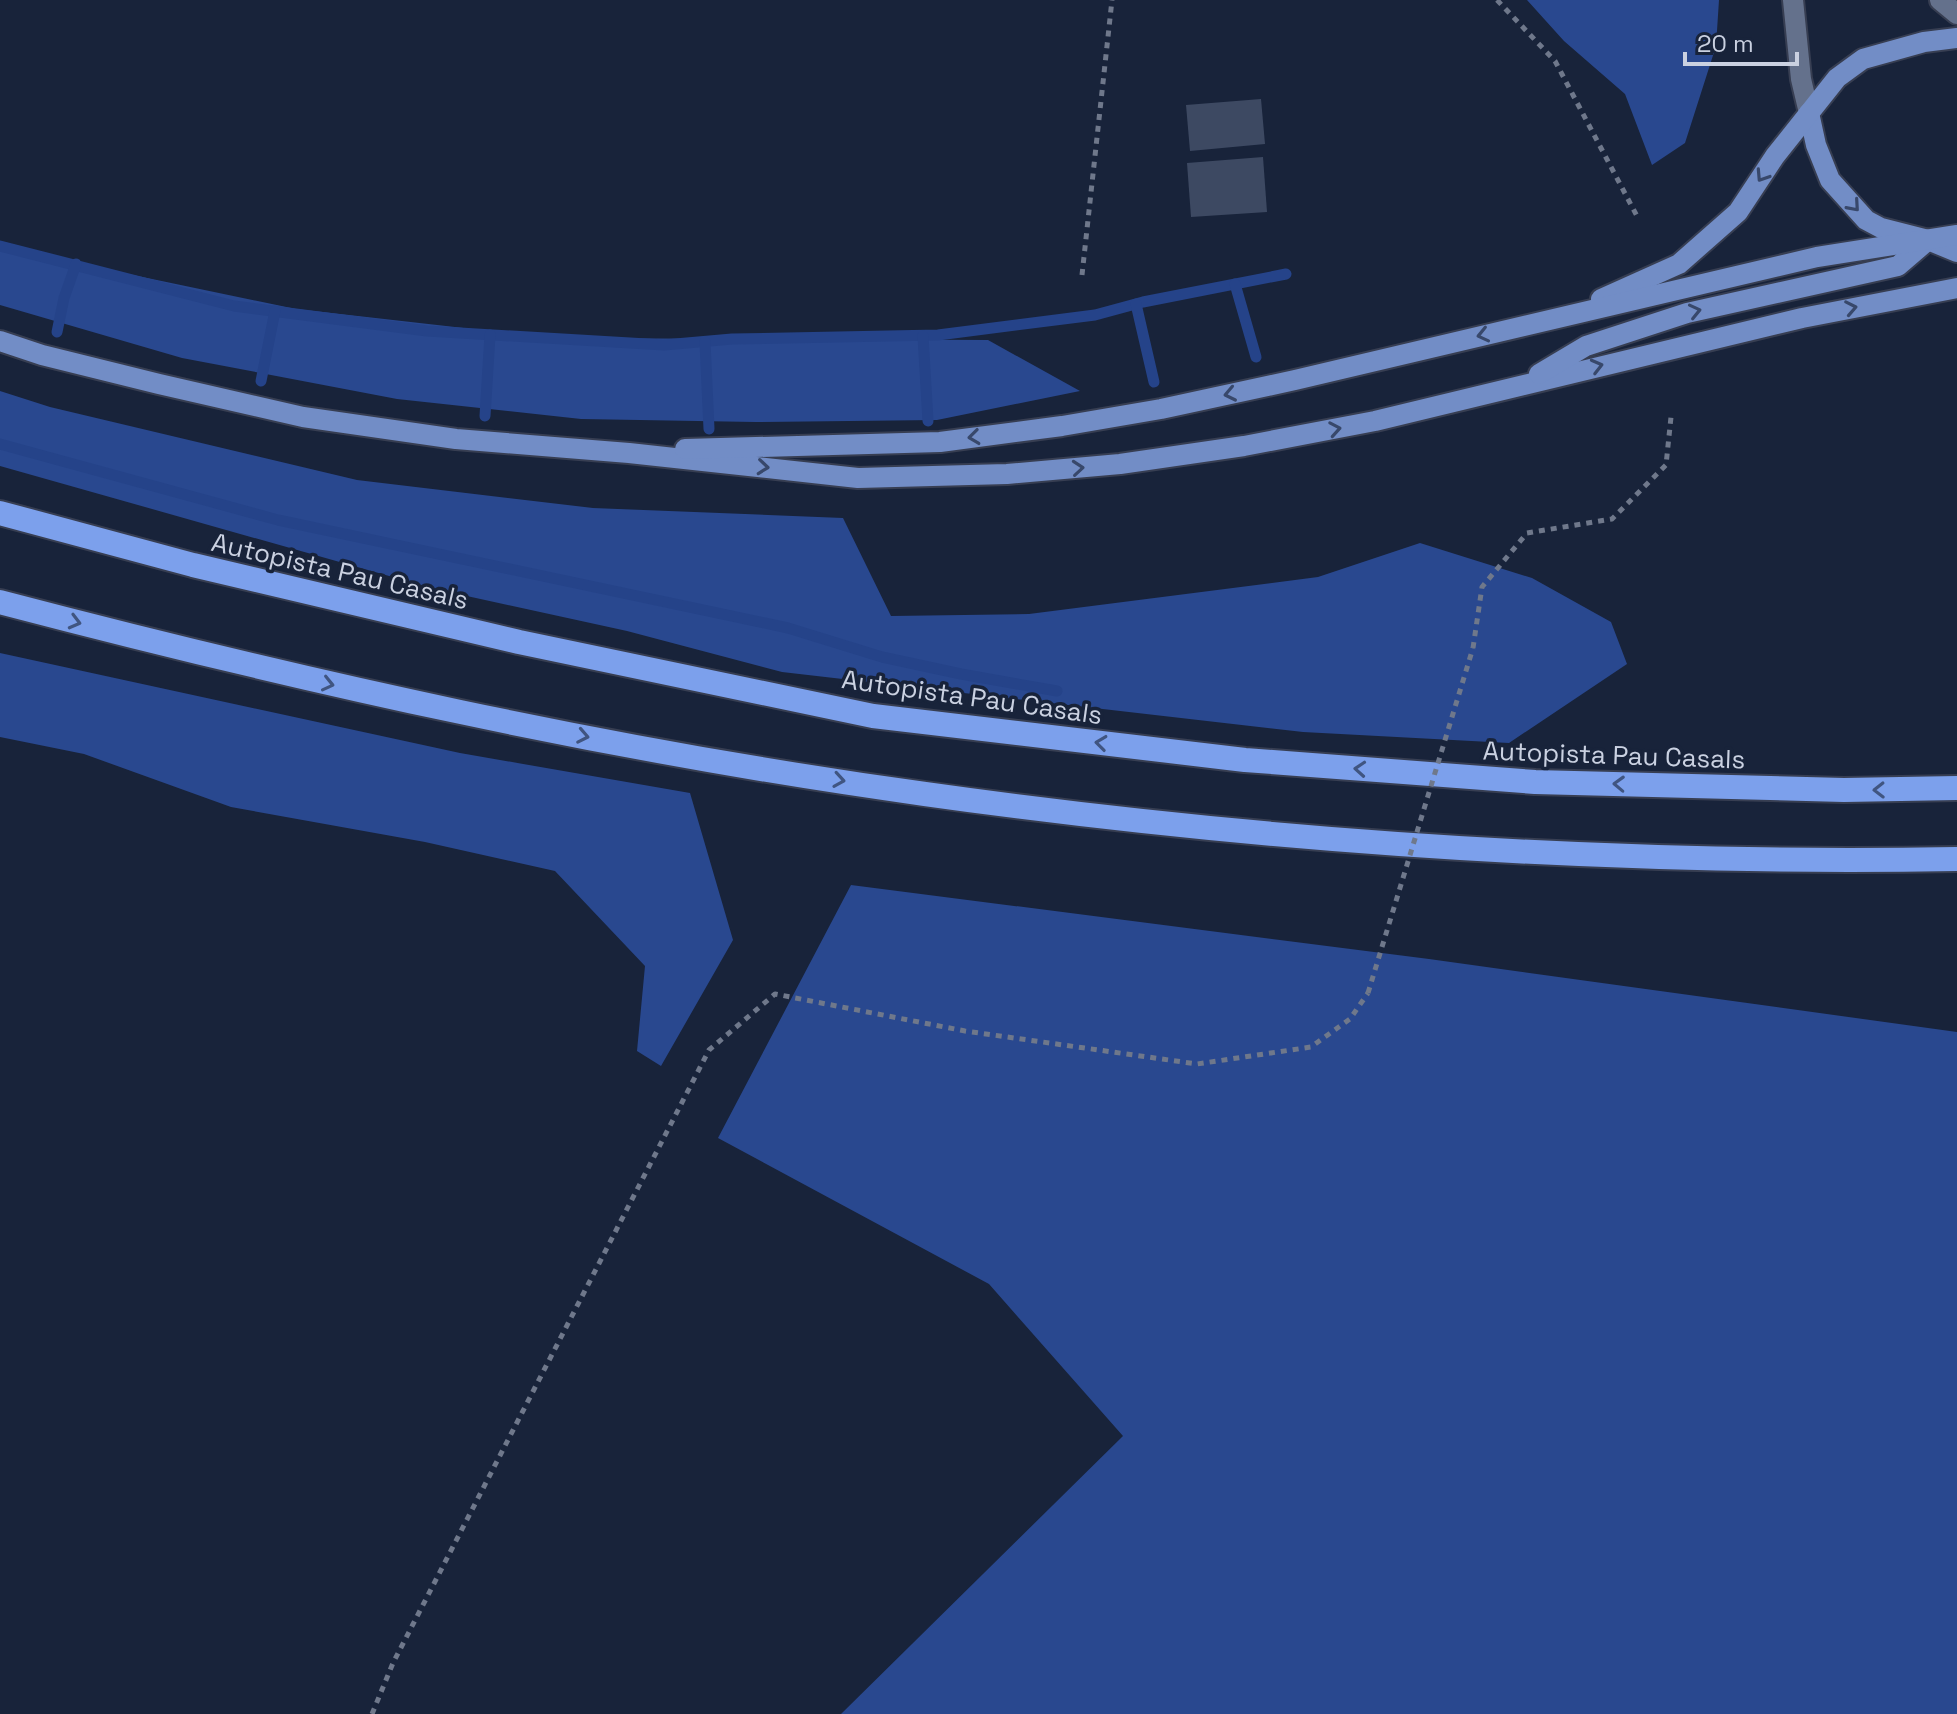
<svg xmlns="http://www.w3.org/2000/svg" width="1957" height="1714" font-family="'Space Grotesk',sans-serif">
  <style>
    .forest { fill: #29488f }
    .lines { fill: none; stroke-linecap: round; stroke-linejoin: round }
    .stream { stroke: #254389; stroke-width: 11 }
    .building { fill: #3d4962 }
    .minor-casing { stroke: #373e52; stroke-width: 24 }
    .major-casing { stroke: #373e52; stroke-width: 24 }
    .highway-casing { stroke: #373e52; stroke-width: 28 }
    .path { stroke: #6f788b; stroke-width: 5; stroke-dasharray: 6 6; stroke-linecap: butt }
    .minor { stroke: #64718c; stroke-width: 20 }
    .major { stroke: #728dc6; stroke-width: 20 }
    .highway { stroke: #7ca0ec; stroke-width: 24 }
    .path-bridge { stroke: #6f788b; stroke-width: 5; stroke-dasharray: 6 6; stroke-linecap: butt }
    .oneway { stroke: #38486b }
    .oneway2 { stroke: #405581 }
    .labels { text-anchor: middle; stroke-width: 7; stroke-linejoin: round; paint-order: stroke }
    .street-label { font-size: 26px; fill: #cad1e1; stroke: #18233a }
  </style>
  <rect width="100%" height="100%" fill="#18233a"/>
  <g class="forest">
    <polygon points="1527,0 1719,0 1716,46 1685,143 1652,165 1625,94 1564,41"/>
    <polygon points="0,241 109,270 296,309 552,338 988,340 1080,391 937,420 755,422 581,419 397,399 182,358 0,305"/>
    <polygon points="0,391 50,407 357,480 593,508 843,518 891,616 1029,614 1318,577 1420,543 1532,578 1611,622 1627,664 1509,743 1303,732 782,672 627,631 435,589 0,466"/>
    <polygon points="0,653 460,753 690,793 733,940 661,1066 637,1051 645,966 555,871 425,842 231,807 84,754 0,737"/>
    <polygon points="851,885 1429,959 1957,1032 1957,1714 841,1714 1123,1436 989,1284 718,1138"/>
  </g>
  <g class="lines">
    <g class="stream">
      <polyline points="0,246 234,306 427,331 664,345 732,339 938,335 1095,315 1143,302 1286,274"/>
      <polyline points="1235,284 1256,357"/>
      <polyline points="1136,304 1154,382"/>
      <polyline points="57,332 64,298 76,264"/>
      <polyline points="923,336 928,421"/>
      <polyline points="705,342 709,429"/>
      <polyline points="261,381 275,311"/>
      <polyline points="485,416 490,335"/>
      <polyline points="0,444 278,520 788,628 882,657 961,674 1057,691"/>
    </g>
  </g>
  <g class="building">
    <polygon points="1261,99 1265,144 1190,151 1186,105"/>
    <polygon points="1263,157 1267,212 1191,217 1187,163"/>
  </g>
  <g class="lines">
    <defs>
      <g id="minor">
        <polyline points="1793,0 1801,79 1809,113"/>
        <polyline points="1940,0 1957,14"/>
      </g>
      <g id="major">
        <polyline points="1809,113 1816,145 1830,180 1866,220 1881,228 1928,240 1957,252"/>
        <polyline points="1601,299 1679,264 1738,212 1775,156 1837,78 1863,59 1924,42 1957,38"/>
        <polyline points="0,341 42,355 159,384 303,417 456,439 629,453 858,478 1007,474 1120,464 1244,446 1375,421 1802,318 1957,288"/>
        <polyline points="1539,374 1586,346 1687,313 1898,266 1927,241"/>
        <polyline points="685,449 940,442 1062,426 1161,409 1295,380 1817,257 1957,235"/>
      </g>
      <g id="highway">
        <polyline points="0,513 193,565 519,642 873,716 1245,760 1535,782 1844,790 1957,788"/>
        <path d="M0 602C305 682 613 751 925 794 1267 842 1612 865 1957 859"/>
      </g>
    </defs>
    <use href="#minor" class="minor-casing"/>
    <use href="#major" class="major-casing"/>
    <use href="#highway" class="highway-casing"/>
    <g class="path">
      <polyline points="1497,0 1555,61 1638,218"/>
      <polyline points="1082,275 1112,0"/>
      <polyline points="1473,648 1482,587 1527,533 1612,519 1666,465 1671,417"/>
      <polyline points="372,1714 393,1663 709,1050 775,994 965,1031 1197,1064 1311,1047 1350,1019 1368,993"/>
    </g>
    <use href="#minor" class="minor"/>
    <use href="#major" class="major"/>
    <use href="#highway" class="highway"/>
    <polyline class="path-bridge" points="1368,993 1473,648"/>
  </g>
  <defs><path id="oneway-chevron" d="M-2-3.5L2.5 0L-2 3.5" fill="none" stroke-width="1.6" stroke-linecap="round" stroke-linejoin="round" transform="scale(2)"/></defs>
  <g class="oneway">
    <use href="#oneway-chevron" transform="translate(1762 176) rotate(123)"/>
    <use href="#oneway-chevron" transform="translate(1854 206) rotate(49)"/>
    <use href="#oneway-chevron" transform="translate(1851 308) rotate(-11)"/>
    <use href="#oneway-chevron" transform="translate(1695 311) rotate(-13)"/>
    <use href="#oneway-chevron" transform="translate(1483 335) rotate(167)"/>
    <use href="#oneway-chevron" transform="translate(1597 366) rotate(-14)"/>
    <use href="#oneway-chevron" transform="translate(1230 394) rotate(168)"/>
    <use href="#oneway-chevron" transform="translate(1335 429) rotate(-10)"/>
    <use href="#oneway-chevron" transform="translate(974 437) rotate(173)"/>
    <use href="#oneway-chevron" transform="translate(763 467) rotate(6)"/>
    <use href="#oneway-chevron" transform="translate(1078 468) rotate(-5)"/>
  </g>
  <g class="oneway2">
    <use href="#oneway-chevron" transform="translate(75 622) rotate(15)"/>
    <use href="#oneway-chevron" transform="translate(328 684) rotate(13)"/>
    <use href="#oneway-chevron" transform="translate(583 736) rotate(11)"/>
    <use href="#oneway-chevron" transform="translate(1101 743) rotate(-173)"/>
    <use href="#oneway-chevron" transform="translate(1360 769) rotate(-176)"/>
    <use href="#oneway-chevron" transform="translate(839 780) rotate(9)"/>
    <use href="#oneway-chevron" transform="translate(1619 784) rotate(-178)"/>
    <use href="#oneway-chevron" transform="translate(1879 790) rotate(179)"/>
  </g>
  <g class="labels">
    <g class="street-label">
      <text transform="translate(340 571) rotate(13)" y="9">Autopista Pau Casals</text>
      <text transform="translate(972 697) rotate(8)" y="9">Autopista Pau Casals</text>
      <text transform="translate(1614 755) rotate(2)" y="9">Autopista Pau Casals</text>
    </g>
  </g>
  <path d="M1685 52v12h112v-12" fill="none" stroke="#cad1e1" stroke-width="4"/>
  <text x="1697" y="52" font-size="24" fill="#cad1e1" stroke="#18233a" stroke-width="6" paint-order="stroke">20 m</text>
</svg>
